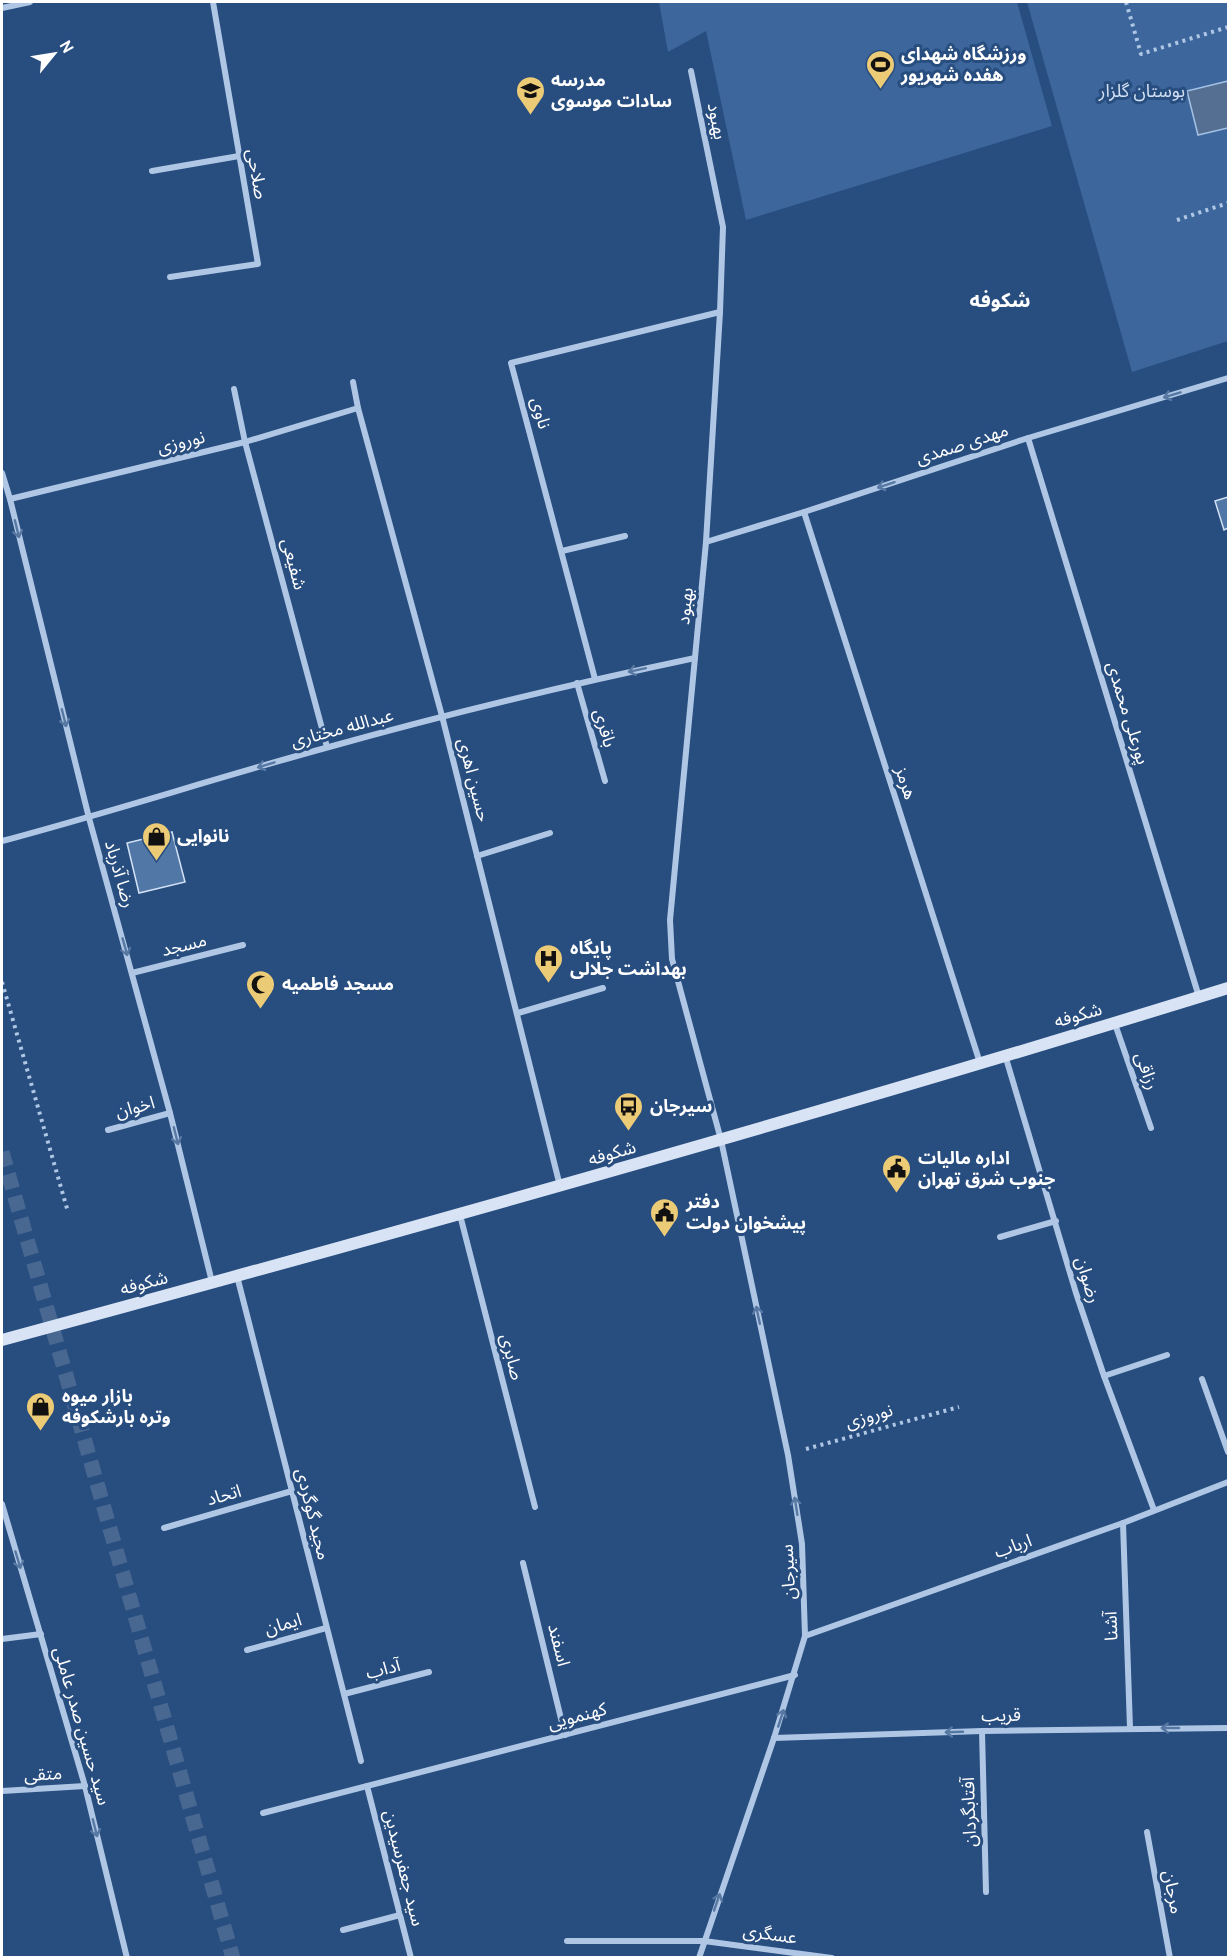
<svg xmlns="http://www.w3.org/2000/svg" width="1230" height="1959" font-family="Overpass,'Noto Sans Arabic',sans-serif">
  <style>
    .green { fill: #3d679c }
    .water { fill: #546f92; stroke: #a4c1e5; stroke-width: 1.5 }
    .building { fill: #5177a7; stroke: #d2e1f4; stroke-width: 1.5 }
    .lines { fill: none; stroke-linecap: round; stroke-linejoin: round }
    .primary-tunnel { stroke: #486892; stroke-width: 15; stroke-dasharray: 15 8; stroke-linecap: butt }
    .path { stroke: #afc7e5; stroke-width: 4; stroke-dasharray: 3 4.5; stroke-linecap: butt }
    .minor { stroke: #afc7e5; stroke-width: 6 }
    .secondary { stroke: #d8e4f5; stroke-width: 12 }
    .oneway { stroke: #5778a3 }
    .labels { text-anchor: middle; stroke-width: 6; stroke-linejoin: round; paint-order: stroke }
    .poi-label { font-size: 18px; font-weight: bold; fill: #fff; stroke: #284d7f; text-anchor: start }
    .park-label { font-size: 18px; fill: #d2e1f4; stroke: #284d7f }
    .street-label { font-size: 18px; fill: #fff; stroke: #284d7f }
    .neighbourhood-label { font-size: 20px; font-weight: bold; fill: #fff; stroke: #284d7f }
  </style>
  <rect width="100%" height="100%" fill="#284d7f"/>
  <g class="green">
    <polygon points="659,2 1017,2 1052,126 746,220 706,31 668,52"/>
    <polygon points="1027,2 1228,2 1228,341 1132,372"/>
  </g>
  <polygon class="water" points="1228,81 1228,128 1198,135 1187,91"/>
  <g class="building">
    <polygon points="1228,497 1228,528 1224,530 1215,501"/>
    <polygon points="172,832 185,882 139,893 127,843"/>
  </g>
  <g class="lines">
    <polyline class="primary-tunnel" points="2,1152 233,1958"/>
    <g class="path">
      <polyline points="1126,2 1141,54 1228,27"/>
      <polyline points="1177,220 1228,203"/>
      <polyline points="2,982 68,1212"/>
      <polyline points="806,1449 959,1407"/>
    </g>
    <g class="minor">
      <polyline points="2,8 30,2"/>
      <polyline points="691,71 723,227 720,312 706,542 670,920 672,959 721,1140 788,1455 802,1544 805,1636 774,1738 699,1958"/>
      <polyline points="152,171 239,156"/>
      <polyline points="170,277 258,264 213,2"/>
      <polyline points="353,382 358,408 442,716 560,1186"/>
      <polyline points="234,389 245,442 327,747"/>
      <polyline points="1028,438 1199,997"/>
      <polyline points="2,473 10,499 89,818 170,1113 212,1282"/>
      <polyline points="10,499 245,442 358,408"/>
      <polyline points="804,512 980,1063"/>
      <polyline points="706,542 804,512 1028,438 1228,378"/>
      <polyline points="562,551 625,536"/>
      <polyline points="595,679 511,363 720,312"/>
      <polyline points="577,683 605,781"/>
      <path d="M2 841C111 812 219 777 329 747 450 713 572 684 695 658"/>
      <polyline points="477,856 550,833"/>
      <polyline points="132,973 243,945"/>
      <polyline points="518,1013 603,988"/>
      <polyline points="1115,1024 1151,1128"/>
      <polyline points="1005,1055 1076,1293 1104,1376 1154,1510"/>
      <polyline points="108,1130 170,1113"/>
      <polyline points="460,1215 535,1507"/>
      <polyline points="1000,1237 1056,1221"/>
      <polyline points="237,1276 361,1761"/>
      <polyline points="1104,1376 1167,1355"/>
      <polyline points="1202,1379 1228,1452"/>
      <polyline points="2,1504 85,1786 127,1958"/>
      <polyline points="1123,1523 1130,1728"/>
      <polyline points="164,1528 292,1491"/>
      <polyline points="523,1563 565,1735"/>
      <polyline points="805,1636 1123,1523 1228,1482"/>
      <polyline points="2,1639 41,1634"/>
      <polyline points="247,1650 326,1628"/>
      <polyline points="344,1694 429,1672"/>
      <polyline points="982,1731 986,1892"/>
      <polyline points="774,1738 982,1731 1228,1728"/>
      <polyline points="367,1786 411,1958"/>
      <polyline points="2,1791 85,1786"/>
      <polyline points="263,1813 795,1675"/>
      <polyline points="1147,1832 1170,1958"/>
      <polyline points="343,1930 400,1915"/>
      <polyline points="567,1941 704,1941 832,1958"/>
    </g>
    <path class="secondary" d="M2 1340C412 1229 822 1114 1228 988"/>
  </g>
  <defs><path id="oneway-shaft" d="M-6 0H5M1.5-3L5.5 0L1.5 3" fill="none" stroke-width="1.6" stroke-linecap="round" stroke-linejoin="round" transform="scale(1.5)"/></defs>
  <g class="oneway">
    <use href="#oneway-shaft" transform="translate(1172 395) rotate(163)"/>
    <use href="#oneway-shaft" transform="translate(886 485) rotate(162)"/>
    <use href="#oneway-shaft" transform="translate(17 529) rotate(76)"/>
    <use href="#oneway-shaft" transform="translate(637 670) rotate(168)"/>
    <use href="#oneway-shaft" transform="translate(64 718) rotate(76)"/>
    <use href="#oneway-shaft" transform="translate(266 765) rotate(163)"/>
    <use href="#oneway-shaft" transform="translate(125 947) rotate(74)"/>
    <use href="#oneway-shaft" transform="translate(176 1136) rotate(76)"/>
    <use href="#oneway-shaft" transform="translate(758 1315) rotate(-102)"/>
    <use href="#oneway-shaft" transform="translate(796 1506) rotate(-99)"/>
    <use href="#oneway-shaft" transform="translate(18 1560) rotate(73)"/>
    <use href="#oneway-shaft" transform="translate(781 1718) rotate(-72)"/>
    <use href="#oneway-shaft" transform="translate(1170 1728) rotate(180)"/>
    <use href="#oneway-shaft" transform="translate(954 1732) rotate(178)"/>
    <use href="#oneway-shaft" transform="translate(95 1828) rotate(76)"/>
    <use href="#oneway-shaft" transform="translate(717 1902) rotate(-71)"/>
  </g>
  <defs>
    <symbol id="stadium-pin" viewBox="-11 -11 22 30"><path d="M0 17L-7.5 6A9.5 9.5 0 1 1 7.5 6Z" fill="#eccb76" stroke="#284d7f"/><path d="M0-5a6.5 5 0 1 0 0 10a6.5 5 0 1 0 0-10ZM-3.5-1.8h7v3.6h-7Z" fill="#111"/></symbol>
    <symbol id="school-pin" viewBox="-11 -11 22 30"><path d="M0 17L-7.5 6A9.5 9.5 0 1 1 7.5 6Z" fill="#eccb76" stroke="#284d7f"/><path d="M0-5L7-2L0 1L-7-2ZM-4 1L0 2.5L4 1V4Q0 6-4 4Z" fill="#111"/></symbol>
    <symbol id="shop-pin" viewBox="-11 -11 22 30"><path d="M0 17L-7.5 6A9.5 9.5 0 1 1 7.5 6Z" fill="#eccb76" stroke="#284d7f"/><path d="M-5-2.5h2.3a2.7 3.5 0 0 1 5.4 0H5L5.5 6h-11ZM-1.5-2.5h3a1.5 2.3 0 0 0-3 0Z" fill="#111"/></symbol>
    <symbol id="hospital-pin" viewBox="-11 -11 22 30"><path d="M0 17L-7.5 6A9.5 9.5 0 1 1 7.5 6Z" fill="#eccb76" stroke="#284d7f"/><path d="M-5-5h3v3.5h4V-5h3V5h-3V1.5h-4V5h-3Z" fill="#111"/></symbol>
    <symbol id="mosque-pin" viewBox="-11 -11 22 30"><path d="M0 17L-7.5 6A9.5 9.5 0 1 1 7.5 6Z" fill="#eccb76" stroke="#284d7f"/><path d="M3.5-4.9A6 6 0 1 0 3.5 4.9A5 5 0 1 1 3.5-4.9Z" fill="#111"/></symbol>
    <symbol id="bus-pin" viewBox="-11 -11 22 30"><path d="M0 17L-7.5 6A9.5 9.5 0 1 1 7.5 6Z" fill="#eccb76" stroke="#284d7f"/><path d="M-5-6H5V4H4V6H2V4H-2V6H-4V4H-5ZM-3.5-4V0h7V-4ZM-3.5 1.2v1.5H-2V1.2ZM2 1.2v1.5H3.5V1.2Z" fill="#111"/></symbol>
    <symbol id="civic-pin" viewBox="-11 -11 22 30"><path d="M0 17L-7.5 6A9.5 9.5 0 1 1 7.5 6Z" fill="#eccb76" stroke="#284d7f"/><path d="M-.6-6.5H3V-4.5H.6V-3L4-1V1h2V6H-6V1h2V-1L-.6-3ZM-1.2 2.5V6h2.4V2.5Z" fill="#111"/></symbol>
  </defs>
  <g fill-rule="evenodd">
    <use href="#stadium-pin" x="864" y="48" width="33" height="45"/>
    <use href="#school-pin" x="514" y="74" width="33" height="45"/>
    <use href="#shop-pin" x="140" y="820" width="33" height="45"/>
    <use href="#hospital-pin" x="532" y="942" width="33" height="45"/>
    <use href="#mosque-pin" x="244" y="968" width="33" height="45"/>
    <use href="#bus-pin" x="612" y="1090" width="33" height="45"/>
    <use href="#civic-pin" x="880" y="1152" width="33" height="45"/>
    <use href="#civic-pin" x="648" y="1196" width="33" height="45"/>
    <use href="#shop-pin" x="24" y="1390" width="33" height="45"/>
  </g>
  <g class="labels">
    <g class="poi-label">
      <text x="901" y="60">ورزشگاه شهدای<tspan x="901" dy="21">هفده شهریور</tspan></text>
      <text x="551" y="86">مدرسه<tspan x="551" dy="21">سادات موسوی</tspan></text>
      <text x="177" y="842">نانوایی</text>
      <text x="570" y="954">پایگاه<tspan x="570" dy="21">بهداشت جلالی</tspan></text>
      <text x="282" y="990">مسجد فاطمیه</text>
      <text x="650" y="1112">سیرجان</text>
      <text x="918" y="1164">اداره مالیات<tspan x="918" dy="21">جنوب شرق تهران</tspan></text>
      <text x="686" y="1208">دفتر<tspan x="686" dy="21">پیشخوان دولت</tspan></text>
      <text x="62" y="1402">بازار میوه<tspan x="62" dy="21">وتره بارشکوفه</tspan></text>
    </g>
    <g class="park-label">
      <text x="1142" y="97">بوستان گلزار</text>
    </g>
    <g class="street-label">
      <text transform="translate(717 121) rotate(79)" y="6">بهبود</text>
      <text transform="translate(257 174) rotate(80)" y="6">صلاحی</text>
      <text transform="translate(541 413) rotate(75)" y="6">ناوی</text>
      <text transform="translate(181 442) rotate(-14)" y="6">نوروزی</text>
      <text transform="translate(962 444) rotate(-18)" y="6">مهدی صمدی</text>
      <text transform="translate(294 564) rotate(75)" y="6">شفیعی</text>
      <text transform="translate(685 606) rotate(-84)" y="6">بهبود</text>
      <text transform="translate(1128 713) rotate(73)" y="6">پورعلی محمدی</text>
      <text transform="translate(342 728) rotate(-15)" y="6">عبدالله مختاری</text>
      <text transform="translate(605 728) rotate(74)" y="6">باقری</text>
      <text transform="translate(474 780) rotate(76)" y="6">حسین اهری</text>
      <text transform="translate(906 783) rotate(72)" y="6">هرمز</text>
      <text transform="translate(120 874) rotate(74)" y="6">رضا آذرباد</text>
      <text transform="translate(184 945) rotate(-14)" y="6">مسجد</text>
      <text transform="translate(1078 1015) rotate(-16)" y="6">شکوفه</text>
      <text transform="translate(1147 1071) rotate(71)" y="6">رزاقی</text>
      <text transform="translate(135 1107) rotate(-15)" y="6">اخوان</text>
      <text transform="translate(612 1153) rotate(-16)" y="6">شکوفه</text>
      <text transform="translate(1088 1280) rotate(73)" y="6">رضوان</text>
      <text transform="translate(144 1283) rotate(-15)" y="6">شکوفه</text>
      <text transform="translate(512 1357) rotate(76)" y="6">صابری</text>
      <text transform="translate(869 1416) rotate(-16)" y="6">نوروزی</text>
      <text transform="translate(224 1495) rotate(-16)" y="6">اتحاد</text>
      <text transform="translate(313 1514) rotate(76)" y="6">مجید گوگردی</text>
      <text transform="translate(1013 1546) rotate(-19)" y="6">ارباب</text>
      <text transform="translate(788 1572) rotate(-93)" y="6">سیرجان</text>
      <text transform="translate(283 1624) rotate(-16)" y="6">ایمان</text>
      <text transform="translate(1111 1626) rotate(-92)" y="6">آشنا</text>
      <text transform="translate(559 1645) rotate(76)" y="6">اسفند</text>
      <text transform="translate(383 1669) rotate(-14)" y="6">آداب</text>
      <text transform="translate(1001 1715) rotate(-1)" y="6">قریب</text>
      <text transform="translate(577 1716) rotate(-15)" y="6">کهنمویی</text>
      <text transform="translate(82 1726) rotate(74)" y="6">سید حسین صدر عاملی</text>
      <text transform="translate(43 1774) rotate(-3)" y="6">متقی</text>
      <text transform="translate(969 1812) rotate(-92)" y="6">آفتابگردان</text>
      <text transform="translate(404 1868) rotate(76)" y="6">سید جعفرسیدین</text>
      <text transform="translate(1173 1892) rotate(79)" y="6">مرجان</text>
      <text transform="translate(770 1934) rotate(8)" y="6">عسگری</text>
    </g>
    <g class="neighbourhood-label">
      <text x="1000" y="307">شکوفه</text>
    </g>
  </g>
  <rect width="1230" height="1959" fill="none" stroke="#ffffff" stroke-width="6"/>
  <g transform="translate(54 54) rotate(60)" stroke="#284d7f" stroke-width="4.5" paint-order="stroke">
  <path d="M0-4.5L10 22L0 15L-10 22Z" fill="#ffffff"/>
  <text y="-9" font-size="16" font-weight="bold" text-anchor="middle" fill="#ffffff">N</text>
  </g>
</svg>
